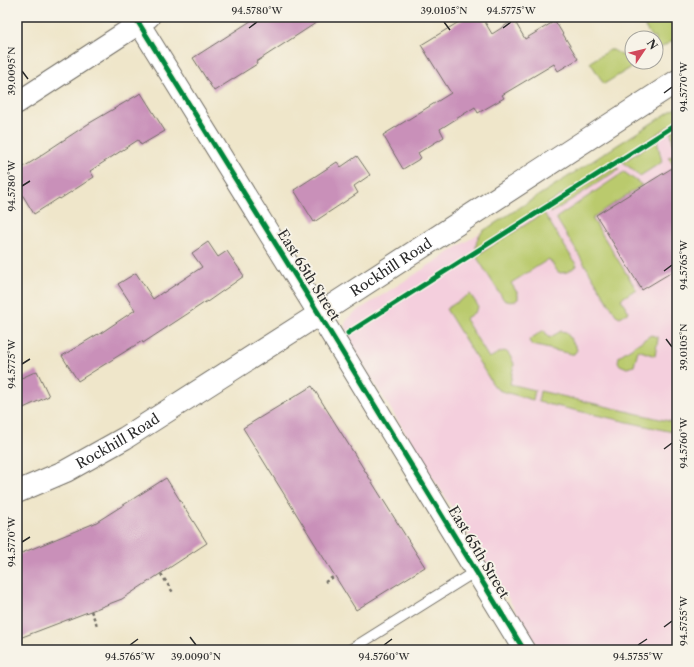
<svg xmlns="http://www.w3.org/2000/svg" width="694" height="667" font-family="'Libre Caslon Text',serif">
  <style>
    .built { fill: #f4cfdd }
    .green { fill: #baca6d; stroke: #727a4c }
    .building { fill: #c990b9 }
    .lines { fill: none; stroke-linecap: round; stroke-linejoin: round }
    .lane-casing { stroke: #706c63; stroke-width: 12 }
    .street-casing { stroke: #706c63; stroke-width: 23 }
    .secondary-casing { stroke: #706c63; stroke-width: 24 }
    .path { stroke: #706c63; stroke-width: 2.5; stroke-dasharray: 3 3; stroke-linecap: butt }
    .lane { stroke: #fff; stroke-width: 10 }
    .street { stroke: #fff; stroke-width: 21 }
    .secondary { stroke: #fff; stroke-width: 22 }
    .cycleway-casing { stroke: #f7f3e8; stroke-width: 8 }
    .cycleway { stroke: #00873e; stroke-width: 5 }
    .ticks { fill: none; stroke: #2b2b2b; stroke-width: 1.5 }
    .labels { text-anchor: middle; stroke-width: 3.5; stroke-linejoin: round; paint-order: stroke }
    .street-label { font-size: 14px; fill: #2b2b2b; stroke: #f7f3e8 }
    .neatline { fill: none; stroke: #2b2b2b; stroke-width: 1.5 }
    .ticks-label { font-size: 10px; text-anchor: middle; fill: #2b2b2b }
  </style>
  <rect width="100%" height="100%" fill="#f7f3e8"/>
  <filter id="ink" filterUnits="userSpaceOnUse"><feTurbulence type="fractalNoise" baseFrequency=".025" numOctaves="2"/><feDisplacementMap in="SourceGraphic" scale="8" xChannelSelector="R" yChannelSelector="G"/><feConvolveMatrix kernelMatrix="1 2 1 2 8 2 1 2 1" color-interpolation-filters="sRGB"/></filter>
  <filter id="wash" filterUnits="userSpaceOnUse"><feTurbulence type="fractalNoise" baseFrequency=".012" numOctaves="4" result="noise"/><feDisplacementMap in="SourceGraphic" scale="16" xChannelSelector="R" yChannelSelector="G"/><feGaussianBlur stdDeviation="0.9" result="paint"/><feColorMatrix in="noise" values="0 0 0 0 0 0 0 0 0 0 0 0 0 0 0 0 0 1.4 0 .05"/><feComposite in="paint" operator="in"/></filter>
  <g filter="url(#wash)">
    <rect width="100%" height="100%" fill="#efe6ca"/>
    <polygon class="built" points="677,107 677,650 540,650 348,340 345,329 345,323 351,315"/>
    <g class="green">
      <polygon points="645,17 651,17 655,18 661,17 677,17 677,38 659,49 656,44 656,38 652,38 645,27"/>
      <polygon points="610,50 613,50 632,61 632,62 637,64 604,84 590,62"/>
      <path d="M677 107V121L476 250C476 241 477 237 483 231Z"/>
      <polygon points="677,128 677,166 676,165 674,166 668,157 675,156 671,132"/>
      <polygon points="657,140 662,162 640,176 623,162"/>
      <polygon points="614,167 619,169 551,213 549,209"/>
      <polygon points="624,172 642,185 592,218 636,289 621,299 629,312 620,317 616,315 556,218"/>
      <path d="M544 213 577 266 567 272 561 273 558 272 549 259 511 283 518 294V299C514 303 509 302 504 300L476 256Z"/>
      <path d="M470 294 477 304 478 307 475 312 465 319 489 358C504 351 506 345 514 364L510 384 535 390 533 400 501 391 497 389 492 383 446 309Z"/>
      <polygon points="544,330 549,338 561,331 566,332 576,347 577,350 574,354 571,354 532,345 529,341 530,339"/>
      <polygon points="651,335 657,337 658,339 655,356 638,350 634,366 627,368 620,365 618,362 619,356"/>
      <polygon points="540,391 677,423 677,433 538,402"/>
    </g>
    <g id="blocks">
      <g class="building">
        <polygon points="257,17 325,17 256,62 257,64 214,91 193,58"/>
        <polygon points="467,17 482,17 492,34 514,20 525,39 555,21 578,59 558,71 554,64 502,95 504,98 478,113 475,107 440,129 444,137 418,153 421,158 403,169 383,135 451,93 421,45"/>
        <polygon points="141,93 165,131 141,145 138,140 90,171 94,177 60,199 59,198 34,214 17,186 17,171 41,156 41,155 88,124"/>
        <polygon points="357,156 370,175 354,186 358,193 314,222 294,190 337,162 341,167"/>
        <polygon points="677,165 677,269 642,290 596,215"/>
        <polygon points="208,242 218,257 227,251 244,276 207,302 207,301 143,343 142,341 78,381 62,356 98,334 98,335 135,310 118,284 136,273 153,299 163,292 163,293 202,267 192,253"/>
        <polygon points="37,371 49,396 17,411 17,380"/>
        <polygon points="312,386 425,567 356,610 243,428"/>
        <polygon points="166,478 207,543 122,599 17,639 17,555 95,523"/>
      </g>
    </g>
  </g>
  <g filter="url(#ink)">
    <use href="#blocks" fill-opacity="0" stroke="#706c63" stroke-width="1"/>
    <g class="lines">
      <defs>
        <polyline id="lane" points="350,650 476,571"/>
        <g id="street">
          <polyline points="135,17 319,314 524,650"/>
          <polyline points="17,103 149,17"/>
        </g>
        <g id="secondary">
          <path id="s1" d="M17 492 66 471 125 438 319 314 677 81"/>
        </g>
      </defs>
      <use href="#lane" class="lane-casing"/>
      <use href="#street" class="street-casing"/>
      <use href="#secondary" class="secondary-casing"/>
      <g class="path">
        <polyline points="161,574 174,594"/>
        <polyline points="325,582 335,576"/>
        <polyline points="91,611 97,625"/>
      </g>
      <use href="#lane" class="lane"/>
      <use href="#street" class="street"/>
      <use href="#secondary" class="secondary"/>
      <defs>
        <g id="cycleway">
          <polyline points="135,17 319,314 524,650"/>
          <polyline points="348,333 677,124"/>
        </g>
      </defs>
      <use href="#cycleway" class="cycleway-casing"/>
      <use href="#cycleway" class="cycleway"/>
    </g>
  </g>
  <path class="ticks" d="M444 22 450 30M249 28 257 22M503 28 511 22M22 71 28 79M664 93 672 87M22 186 30 181M664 271 672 265M666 339 672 347M22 364 30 359M664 449 672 443M22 542 30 537M664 627 672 621M190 637 196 645M130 645 138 639M384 645 392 639M638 645 647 639"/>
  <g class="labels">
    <g class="street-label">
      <text dy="5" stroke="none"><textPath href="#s1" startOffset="437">Rockhill Road</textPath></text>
      <text transform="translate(309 275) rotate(58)" y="5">East 65th Street</text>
      <text dy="5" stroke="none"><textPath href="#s1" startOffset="113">Rockhill Road</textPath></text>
      <text transform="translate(479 552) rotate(59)" y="5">East 65th Street</text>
    </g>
  </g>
  <rect width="694" height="667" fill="none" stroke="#f7f3e8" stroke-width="44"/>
  <g transform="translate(644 50) rotate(55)"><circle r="19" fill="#f7f3e8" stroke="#a5a39c"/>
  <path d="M0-3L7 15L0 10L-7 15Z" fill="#d1495b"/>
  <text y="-6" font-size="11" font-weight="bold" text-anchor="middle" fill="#2b2b2b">N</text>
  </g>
  <rect x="22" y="22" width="650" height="623" class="neatline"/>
  <g class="ticks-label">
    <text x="257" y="14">94.5780°W</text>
    <text x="444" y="14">39.0105°N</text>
    <text x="511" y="14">94.5775°W</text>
    <text transform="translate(11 71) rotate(-90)" y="4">39.0095°N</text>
    <text transform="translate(683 87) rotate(-90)" y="4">94.5770°W</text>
    <text transform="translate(11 186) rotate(-90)" y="4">94.5780°W</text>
    <text transform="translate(683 265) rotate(-90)" y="4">94.5765°W</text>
    <text transform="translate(683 347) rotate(-90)" y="4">39.0105°N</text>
    <text transform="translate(11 364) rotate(-90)" y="4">94.5775°W</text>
    <text transform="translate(683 443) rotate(-90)" y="4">94.5760°W</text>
    <text transform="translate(11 542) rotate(-90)" y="4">94.5770°W</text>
    <text transform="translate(683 621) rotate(-90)" y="4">94.5755°W</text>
    <text x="130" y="660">94.5765°W</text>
    <text x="196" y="660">39.0090°N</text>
    <text x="384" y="660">94.5760°W</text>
    <text x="638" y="660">94.5755°W</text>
  </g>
</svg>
